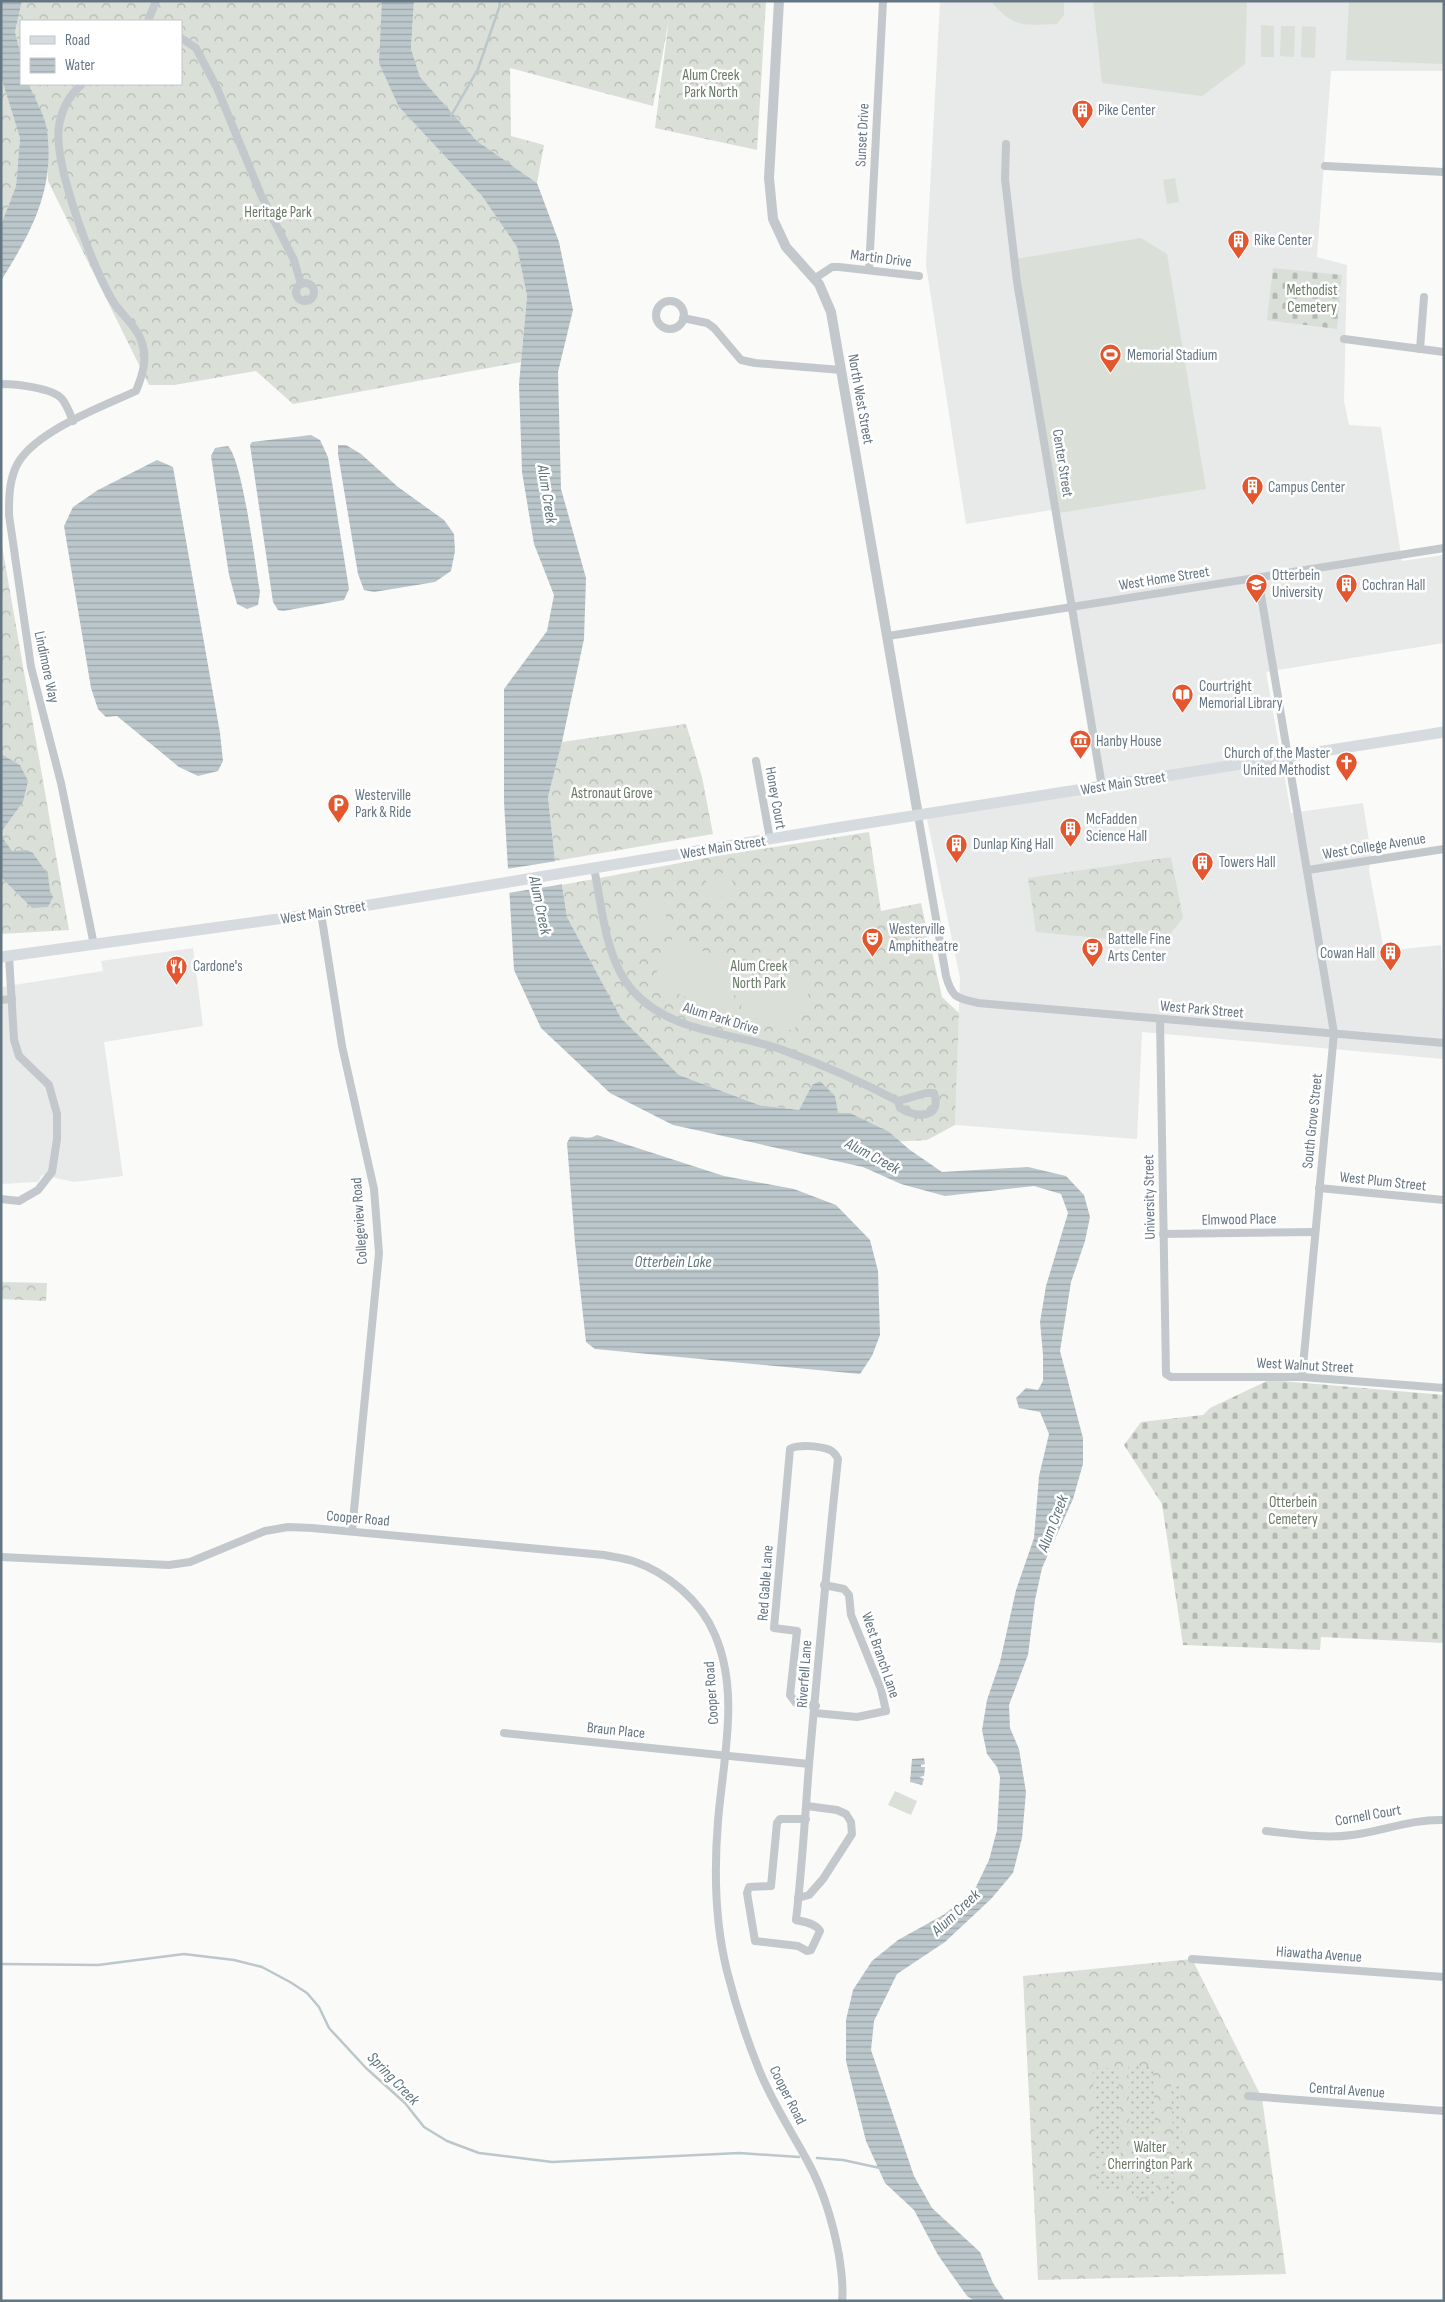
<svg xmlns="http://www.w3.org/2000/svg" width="1445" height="2302" font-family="'Sofia Sans Condensed',sans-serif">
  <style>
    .built { fill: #e8e9e9 }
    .forest { fill: url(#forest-crowns) }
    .cemetery { fill: url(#cemetery-stones) }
    .garden { fill: url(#garden-dots) }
    .pitch { fill: #dadfd7 }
    .water { fill: url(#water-rules) }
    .pier { fill: #fafaf8 }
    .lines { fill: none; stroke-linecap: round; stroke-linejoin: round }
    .stream { stroke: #bbc7cb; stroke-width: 2.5 }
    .minor { stroke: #c3c8cc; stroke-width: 8 }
    .tertiary { stroke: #c3c8cc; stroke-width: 10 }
    .secondary { stroke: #d6dbdf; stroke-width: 11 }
    .labels { text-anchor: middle; stroke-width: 5; stroke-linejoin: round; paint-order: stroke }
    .park-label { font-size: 15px; fill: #687a64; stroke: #fff }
    .poi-label { font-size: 15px; fill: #657683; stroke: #fff; text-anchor: start }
    .street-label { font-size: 15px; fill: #657683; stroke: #fff }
    .water-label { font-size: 16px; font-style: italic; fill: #60757c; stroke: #fff }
  </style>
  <defs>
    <pattern id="forest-crowns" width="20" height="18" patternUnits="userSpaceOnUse" patternTransform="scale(1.25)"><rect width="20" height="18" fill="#dadfd7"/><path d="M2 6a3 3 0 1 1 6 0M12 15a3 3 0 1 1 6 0" fill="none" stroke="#b4b9b4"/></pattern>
    <pattern id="cemetery-stones" width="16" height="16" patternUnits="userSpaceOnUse" patternTransform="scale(1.25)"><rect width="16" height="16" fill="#dadfd7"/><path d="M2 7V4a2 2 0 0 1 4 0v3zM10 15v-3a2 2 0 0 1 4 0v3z" fill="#b4b9b4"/></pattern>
    <pattern id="garden-dots" width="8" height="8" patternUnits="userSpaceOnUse" patternTransform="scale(1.25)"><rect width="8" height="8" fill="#dadfd7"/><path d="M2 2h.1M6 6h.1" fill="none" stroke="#b4b9b4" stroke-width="1.8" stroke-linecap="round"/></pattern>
    <pattern id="water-rules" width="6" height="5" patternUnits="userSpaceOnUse" patternTransform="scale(1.25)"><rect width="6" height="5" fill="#bbc7cb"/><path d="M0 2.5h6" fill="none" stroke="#9ca6aa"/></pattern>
  </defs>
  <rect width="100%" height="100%" fill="#fafaf8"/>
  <g class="built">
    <polygon points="940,1 1444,1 1444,71 1331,71 1317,257 1347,265 1344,401 1349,425 1381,427 1402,561 1444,555 1444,643 1266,672 1291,813 1363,803 1371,854 1369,870 1384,951 1441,945 1444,1059 1142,1032 1137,1139 955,1125 960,978 927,819 1098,791 1052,510 966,524 926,265"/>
    <polygon points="193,948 203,1026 104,1042 123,1176 74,1182 42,1175 38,1182 1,1184 1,987 103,971 101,961"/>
  </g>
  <g class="forest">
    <polygon points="22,1 382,1 399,107 482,196 517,247 527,296 521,362 293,404 256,371 174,385 149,385 48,181 47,129 29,84 181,84 181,21 21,21 21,56 15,32"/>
    <polygon points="414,1 766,1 757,150 655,128 669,19 653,106 510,68 511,136 544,145 537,183 477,141 420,77 411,49"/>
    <polygon points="1,77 20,138 16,186 1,225"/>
    <polygon points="1,540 69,930 1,934"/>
    <polygon points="686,724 702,777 713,834 555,861 548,797 562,742"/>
    <polygon points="869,832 881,911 921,903 942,997 959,1013 955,1125 927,1140 856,1144 812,1085 799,1110 759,1105 679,1075 621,1018 567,917 562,885 717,856"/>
    <polygon points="1171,857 1183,918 1162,944 1036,932 1028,878"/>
    <polygon points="1,1282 47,1283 46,1301 1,1299"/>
    <polygon points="1192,1959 1262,2098 1286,2274 1038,2280 1023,1976"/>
  </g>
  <g class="cemetery">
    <polygon points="1273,268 1342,275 1337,329 1267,320"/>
    <polygon points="1269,1380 1444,1395 1444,1643 1321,1637 1320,1650 1183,1645 1162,1504 1124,1445 1141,1422 1203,1415 1210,1408"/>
  </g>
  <g class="garden">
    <polygon points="1128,2066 1153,2066 1156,2155 1130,2156"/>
    <polygon points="1093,2068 1118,2068 1121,2157 1095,2158"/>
    <polygon points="1171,2084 1180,2084 1183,2158 1174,2159"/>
    <polygon points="1173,2163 1175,2204 1167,2204 1165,2164"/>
    <polygon points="1155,2164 1157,2197 1132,2198 1131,2165"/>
    <polygon points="1121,2165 1121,2190 1097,2191 1096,2166"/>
  </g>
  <g class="pitch">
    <path d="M991 1H1064V15L1057 24C1024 25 1014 29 991 1Z"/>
    <polygon points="1093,1 1247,1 1245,64 1202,96 1102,83"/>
    <polygon points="1349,1 1444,1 1444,64 1346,60"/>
    <polygon points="1261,25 1274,26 1274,57 1261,57"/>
    <polygon points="1281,26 1295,26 1294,57 1280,56"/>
    <polygon points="1302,26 1316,27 1315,58 1301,57"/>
    <polygon points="1175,178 1179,202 1167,204 1163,180"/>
    <polygon points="1141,238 1167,254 1206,489 1059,513 1016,259"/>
    <polygon points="731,872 734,894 709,898 705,876"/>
    <polygon points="665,902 667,933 649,934 646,904"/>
    <polygon points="673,937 746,971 725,1015 652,982"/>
    <polygon points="773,974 797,979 810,989 794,1031 742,1020 741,999 752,981"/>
    <polygon points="895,1791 917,1801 911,1815 888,1805"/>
  </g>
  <g class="water">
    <path d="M1 1H22L15 32 21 56V84H29C34 98 45 115 47 130 55 191 31 232 1 281V225L16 186 20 138 1 77Z"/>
    <polygon points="382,1 414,1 411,49 420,77 477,141 537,183 559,242 573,310 558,372 561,489 586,578 584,639 562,742 548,797 555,861 562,885 567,917 621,1018 679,1075 759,1105 799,1110 812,1085 820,1081 835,1096 838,1113 850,1113 889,1132 910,1150 942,1172 1028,1167 1066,1176 1084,1195 1090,1217 1085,1241 1071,1282 1060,1351 1083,1438 1083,1464 1073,1499 1042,1568 1035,1600 1028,1655 1009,1705 1010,1728 1019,1749 1026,1792 1022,1838 1013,1873 991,1899 945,1942 897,1974 874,2021 871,2050 914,2176 932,2208 980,2252 993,2283 1005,2301 975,2301 967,2296 938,2255 914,2210 885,2183 866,2141 846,2061 846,2020 853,1990 872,1961 898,1940 945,1914 975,1889 989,1860 997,1830 1000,1777 997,1767 987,1754 982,1730 987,1700 1000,1662 1016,1590 1034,1538 1039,1476 1049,1434 1040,1412 1019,1408 1016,1398 1026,1388 1038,1390 1043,1381 1043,1355 1040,1322 1046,1286 1068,1213 1061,1194 1034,1186 945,1196 901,1184 863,1167 673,1125 610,1093 541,1028 514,970 504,802 504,689 547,631 554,595 534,544 522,472 519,384 527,296 517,247 482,196 399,107 379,63"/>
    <polygon points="311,435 320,440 328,457 349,589 344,600 283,611 278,610 273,602 250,445 252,442"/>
    <polygon points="338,445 346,445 361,454 398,487 444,520 454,534 455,551 451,571 435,582 374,592 364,590 358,574 338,454"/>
    <path d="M228 446C243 462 255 564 260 592L258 605 247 609 237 604 229 575 211 456 215 448Z"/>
    <polygon points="157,460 173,467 220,733 223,761 218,771 198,776 179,767 117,716 106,717 98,709 91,688 64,526 73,507 98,490"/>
    <polygon points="1,754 20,765 28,781 23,802 1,832"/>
    <polygon points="1,836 12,851 27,850 33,853 48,875 50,891 53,897 48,907 32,908 1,877"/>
    <path d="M597 1135 724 1176 794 1189 836 1205 870 1240 878 1271 880 1335 872 1356 860 1374 595 1349 586 1342 575 1243 567 1143 570 1137C580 1135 587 1141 597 1135Z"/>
    <polygon points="924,1758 925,1764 921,1765 921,1767 925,1767 924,1776 919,1777 924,1779 922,1785 910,1782 912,1759"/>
  </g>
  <polygon class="pier" points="557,861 564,884 508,893 506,869"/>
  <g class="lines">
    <g class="stream">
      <polyline points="451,116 478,69 500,5 499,1"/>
      <polyline points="1,1964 98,1965 184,1954 234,1960 262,1967 290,1982 307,1993 319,2007 329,2028 366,2068 405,2103 424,2127 447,2141 479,2153 552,2162 739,2153 799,2157"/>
      <polyline points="817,2158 843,2160 880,2168"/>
    </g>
    <g class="minor">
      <polyline points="148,21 156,1"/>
      <polyline points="181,38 196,48 217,88 261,195 294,260 301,284"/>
      <path d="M82 84C69 96 62 108 59 126 53 163 93 270 114 303 122 315 136 326 141 340 148 358 143 374 136 391 102 407 29 433 15 469 9 484 9 499 9 515L31 667 61 783 94 945"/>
      <polyline points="1006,144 1005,179 1017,282 1102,786"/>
      <polyline points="1325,166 1444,172"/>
      <polyline points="869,270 883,1"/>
      <polyline points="814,279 832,267 839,267 919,276"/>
      <circle cx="305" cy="292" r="9"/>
      <circle cx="670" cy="315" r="14"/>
      <polyline points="683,318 707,323 714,328 741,360 755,363 841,370"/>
      <polyline points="1344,339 1444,352"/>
      <polyline points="1420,349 1424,297"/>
      <path d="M1 384C16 384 53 388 62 399 67 405 70 414 73 421"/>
      <polyline points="1258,577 1334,1033 1302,1377"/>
      <polyline points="888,636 1444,548"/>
      <polyline points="756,761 770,839"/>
      <path d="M918 815 946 976C952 998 957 998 978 1003L1444 1043"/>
      <path d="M594 868C602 906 605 959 632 990 670 1033 730 1032 780 1049 821 1064 860 1081 898 1101L900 1108C915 1118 943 1119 934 1093H926L898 1101"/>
      <polyline points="1308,870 1444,849"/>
      <polyline points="321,913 342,1046 374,1189 379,1253 352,1531"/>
      <polyline points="1,1000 12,999"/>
      <polyline points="1160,1019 1166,1374 1171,1377 1302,1377 1444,1388"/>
      <polyline points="1319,1188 1444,1200"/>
      <polyline points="1,1199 19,1201 38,1190 52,1172 57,1139 57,1114 49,1085 19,1056 14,1040 9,956"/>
      <polyline points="1163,1234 1315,1232"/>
      <path d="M1 1557 169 1565 190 1562 265 1531 288 1527 312 1528 604 1555C614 1557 624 1558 633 1561 668 1573 701 1601 715 1635 740 1693 723 1760 718 1821 714 1870 715 1923 727 1971 735 2003 746 2037 758 2067 771 2101 792 2132 809 2164 824 2192 833 2223 839 2255 841 2270 844 2285 842 2301"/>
      <polyline points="815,1713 857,1717 886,1711 881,1689 851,1615 849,1595 844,1589 824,1585"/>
      <polyline points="504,1733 809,1764"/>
      <path d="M806 1819H780L777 1823 771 1886 749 1887 747 1893 755 1941 798 1946 807 1951 811 1950 820 1931C816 1923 804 1922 796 1920 802 1869 805 1817 809 1765 818 1663 827 1561 838 1459 836 1455 834 1452 830 1450 821 1446 798 1444 790 1449L774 1628 797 1631 790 1695 796 1703 816 1706"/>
      <path d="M1266 1831C1294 1834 1324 1839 1352 1835 1383 1831 1412 1819 1444 1820"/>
      <polyline points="798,1898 809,1895 823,1879 852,1834 851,1822 846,1814 837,1810 807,1806"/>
      <polyline points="1192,1959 1444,1977"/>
      <polyline points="1248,2096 1444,2111"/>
    </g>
    <polyline class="tertiary" points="779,1 769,178 773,219 786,247 819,284 831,312 918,815"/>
    <polyline class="secondary" points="1,957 321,913 836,828 1444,732"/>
  </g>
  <defs>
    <symbol id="building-pin" viewBox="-11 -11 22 30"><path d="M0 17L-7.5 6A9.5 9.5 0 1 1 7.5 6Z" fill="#e4572e" stroke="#fff"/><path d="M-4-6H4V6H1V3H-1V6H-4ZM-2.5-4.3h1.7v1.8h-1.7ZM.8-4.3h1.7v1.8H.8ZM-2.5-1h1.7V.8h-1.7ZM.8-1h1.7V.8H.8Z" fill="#fff"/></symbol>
    <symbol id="stadium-pin" viewBox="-11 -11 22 30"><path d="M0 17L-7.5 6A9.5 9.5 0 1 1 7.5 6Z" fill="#e4572e" stroke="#fff"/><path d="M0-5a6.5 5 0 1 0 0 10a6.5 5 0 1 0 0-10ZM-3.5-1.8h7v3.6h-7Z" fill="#fff"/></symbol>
    <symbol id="university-pin" viewBox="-11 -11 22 30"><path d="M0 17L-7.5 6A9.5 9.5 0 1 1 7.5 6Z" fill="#e4572e" stroke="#fff"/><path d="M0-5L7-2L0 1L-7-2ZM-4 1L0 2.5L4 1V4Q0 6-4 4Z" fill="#fff"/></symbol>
    <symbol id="library-pin" viewBox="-11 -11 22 30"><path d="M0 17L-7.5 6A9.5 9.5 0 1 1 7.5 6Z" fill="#e4572e" stroke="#fff"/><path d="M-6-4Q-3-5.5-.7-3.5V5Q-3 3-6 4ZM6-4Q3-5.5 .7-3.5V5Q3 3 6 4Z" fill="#fff"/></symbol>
    <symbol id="museum-pin" viewBox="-11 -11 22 30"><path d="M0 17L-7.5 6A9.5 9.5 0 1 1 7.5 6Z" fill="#e4572e" stroke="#fff"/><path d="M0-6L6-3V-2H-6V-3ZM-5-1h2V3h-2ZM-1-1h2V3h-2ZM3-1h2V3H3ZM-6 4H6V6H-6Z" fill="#fff"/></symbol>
    <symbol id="church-pin" viewBox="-11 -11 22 30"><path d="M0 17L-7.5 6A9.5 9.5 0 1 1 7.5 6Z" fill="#e4572e" stroke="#fff"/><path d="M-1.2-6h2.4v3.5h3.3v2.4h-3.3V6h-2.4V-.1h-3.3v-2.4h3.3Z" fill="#fff"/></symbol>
    <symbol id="parking-pin" viewBox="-11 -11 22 30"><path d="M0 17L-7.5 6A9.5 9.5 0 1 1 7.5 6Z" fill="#e4572e" stroke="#fff"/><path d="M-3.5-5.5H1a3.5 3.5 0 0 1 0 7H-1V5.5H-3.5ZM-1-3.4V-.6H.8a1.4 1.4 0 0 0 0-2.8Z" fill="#fff"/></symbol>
    <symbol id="theatre-pin" viewBox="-11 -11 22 30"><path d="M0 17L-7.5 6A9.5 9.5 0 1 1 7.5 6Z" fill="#e4572e" stroke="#fff"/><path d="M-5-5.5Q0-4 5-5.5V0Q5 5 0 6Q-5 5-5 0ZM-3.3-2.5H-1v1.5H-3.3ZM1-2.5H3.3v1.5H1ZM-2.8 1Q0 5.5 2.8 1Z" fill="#fff"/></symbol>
    <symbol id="restaurant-pin" viewBox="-11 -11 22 30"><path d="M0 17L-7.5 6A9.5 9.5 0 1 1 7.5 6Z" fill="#e4572e" stroke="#fff"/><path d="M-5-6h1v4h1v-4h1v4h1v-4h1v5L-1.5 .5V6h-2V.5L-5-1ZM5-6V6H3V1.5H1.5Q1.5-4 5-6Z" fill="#fff"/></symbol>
  </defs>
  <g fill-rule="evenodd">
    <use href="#building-pin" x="1070" y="98" width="25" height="34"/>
    <use href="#building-pin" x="1226" y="228" width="25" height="34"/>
    <use href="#stadium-pin" x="1098" y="342" width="25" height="34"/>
    <use href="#building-pin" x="1240" y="474" width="25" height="34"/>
    <use href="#university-pin" x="1244" y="572" width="25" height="34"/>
    <use href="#building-pin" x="1334" y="572" width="25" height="34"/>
    <use href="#library-pin" x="1170" y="682" width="25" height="34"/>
    <use href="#museum-pin" x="1068" y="728" width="25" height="34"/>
    <use href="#church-pin" x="1334" y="750" width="25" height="34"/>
    <use href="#parking-pin" x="326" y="792" width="25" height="34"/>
    <use href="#building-pin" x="1058" y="816" width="25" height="34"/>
    <use href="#building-pin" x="944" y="832" width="25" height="34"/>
    <use href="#building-pin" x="1190" y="850" width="25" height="34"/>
    <use href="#theatre-pin" x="860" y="926" width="25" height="34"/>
    <use href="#theatre-pin" x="1080" y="936" width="25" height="34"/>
    <use href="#building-pin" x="1378" y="940" width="25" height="34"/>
    <use href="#restaurant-pin" x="164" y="954" width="25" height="34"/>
  </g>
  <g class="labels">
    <g class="park-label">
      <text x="711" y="80">Alum Creek<tspan x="711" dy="17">Park North</tspan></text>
      <text x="278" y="217">Heritage Park</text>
      <text x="1312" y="295">Methodist<tspan x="1312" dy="17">Cemetery</tspan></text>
      <text x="612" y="798">Astronaut Grove</text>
      <text x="759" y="971">Alum Creek<tspan x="759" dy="17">North Park</tspan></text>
      <text x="1293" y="1507">Otterbein<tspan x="1293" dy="17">Cemetery</tspan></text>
      <text x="1150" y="2152">Walter<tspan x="1150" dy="17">Cherrington Park</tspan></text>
    </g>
    <g class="poi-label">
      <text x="1098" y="115">Pike Center</text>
      <text x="1254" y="245">Rike Center</text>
      <text x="1127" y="360">Memorial Stadium</text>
      <text x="1268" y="492">Campus Center</text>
      <text x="1272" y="580">Otterbein<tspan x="1272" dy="17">University</tspan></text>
      <text x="1362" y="590">Cochran Hall</text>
      <text x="1199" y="691">Courtright<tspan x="1199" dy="17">Memorial Library</tspan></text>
      <text x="1096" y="746">Hanby House</text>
      <text x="1330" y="758" text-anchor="end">Church of the Master<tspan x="1330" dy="17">United Methodist</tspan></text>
      <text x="355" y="800">Westerville<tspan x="355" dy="17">Park &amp; Ride</tspan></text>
      <text x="1086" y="824">McFadden<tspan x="1086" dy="17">Science Hall</tspan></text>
      <text x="973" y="849">Dunlap King Hall</text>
      <text x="1219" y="867">Towers Hall</text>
      <text x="889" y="934">Westerville<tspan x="889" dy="17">Amphitheatre</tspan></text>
      <text x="1108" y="944">Battelle Fine<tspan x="1108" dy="17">Arts Center</tspan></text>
      <text x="1375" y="958" text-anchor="end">Cowan Hall</text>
      <text x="193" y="971">Cardone's</text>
    </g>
    <g class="street-label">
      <text transform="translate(862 135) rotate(-87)" y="5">Sunset Drive</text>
      <text transform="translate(881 258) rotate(7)" y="5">Martin Drive</text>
      <text transform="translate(861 399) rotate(80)" y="5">North West Street</text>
      <text transform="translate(1063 463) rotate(81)" y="5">Center Street</text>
      <text transform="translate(1164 578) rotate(-9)" y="5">West Home Street</text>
      <text transform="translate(47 667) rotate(78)" y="5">Lindimore Way</text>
      <text transform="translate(1123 783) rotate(-9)" y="5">West Main Street</text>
      <text transform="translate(776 798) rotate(80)" y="5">Honey Court</text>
      <text transform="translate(1374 846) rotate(-9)" y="5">West College Avenue</text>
      <text transform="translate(723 847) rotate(-9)" y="5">West Main Street</text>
      <text transform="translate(323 912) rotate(-9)" y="5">West Main Street</text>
      <text transform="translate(1202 1009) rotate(5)" y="5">West Park Street</text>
      <text transform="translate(721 1018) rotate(17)" y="5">Alum Park Drive</text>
      <text transform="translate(1312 1121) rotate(-84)" y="5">South Grove Street</text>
      <text transform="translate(1383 1181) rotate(6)" y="5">West Plum Street</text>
      <text transform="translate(1149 1197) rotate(-91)" y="5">University Street</text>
      <text transform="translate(1239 1219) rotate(-1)" y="5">Elmwood Place</text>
      <text transform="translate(359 1221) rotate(-94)" y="5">Collegeview Road</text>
      <text transform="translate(1305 1365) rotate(3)" y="5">West Walnut Street</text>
      <text transform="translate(358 1518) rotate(5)" y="5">Cooper Road</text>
      <text transform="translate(765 1583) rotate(-86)" y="5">Red Gable Lane</text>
      <text transform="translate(881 1655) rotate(71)" y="5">West Branch Lane</text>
      <text transform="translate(804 1674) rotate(-86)" y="5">Riverfell Lane</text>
      <text transform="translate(711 1693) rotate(-94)" y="5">Cooper Road</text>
      <text transform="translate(616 1730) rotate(6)" y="5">Braun Place</text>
      <text transform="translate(1368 1815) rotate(-10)" y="5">Cornell Court</text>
      <text transform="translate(1319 1954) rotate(4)" y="5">Hiawatha Avenue</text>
      <text transform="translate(1347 2090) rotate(4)" y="5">Central Avenue</text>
      <text transform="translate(788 2095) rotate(63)" y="5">Cooper Road</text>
    </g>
    <g class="water-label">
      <text transform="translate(548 494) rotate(81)" y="6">Alum Creek</text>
      <text transform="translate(541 905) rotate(78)" y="6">Alum Creek</text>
      <text transform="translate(873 1155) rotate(28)" y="6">Alum Creek</text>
      <text x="673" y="1267">Otterbein Lake</text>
      <text transform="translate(1052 1523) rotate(-69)" y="6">Alum Creek</text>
      <text transform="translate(955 1912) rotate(-43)" y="6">Alum Creek</text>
      <text transform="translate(394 2078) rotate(46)" y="6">Spring Creek</text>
    </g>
  </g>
  <rect width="1445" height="2302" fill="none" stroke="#657683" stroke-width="5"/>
  <rect x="20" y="20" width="162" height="65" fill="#ffffff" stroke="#c1c8cd"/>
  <rect x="30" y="36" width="25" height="8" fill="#d6dbdf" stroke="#c1c8cd"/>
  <text x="65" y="45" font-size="15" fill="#657683">Road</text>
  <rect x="30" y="58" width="25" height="15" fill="url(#water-rules)" stroke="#c1c8cd"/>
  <text x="65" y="70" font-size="15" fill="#657683">Water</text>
</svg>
